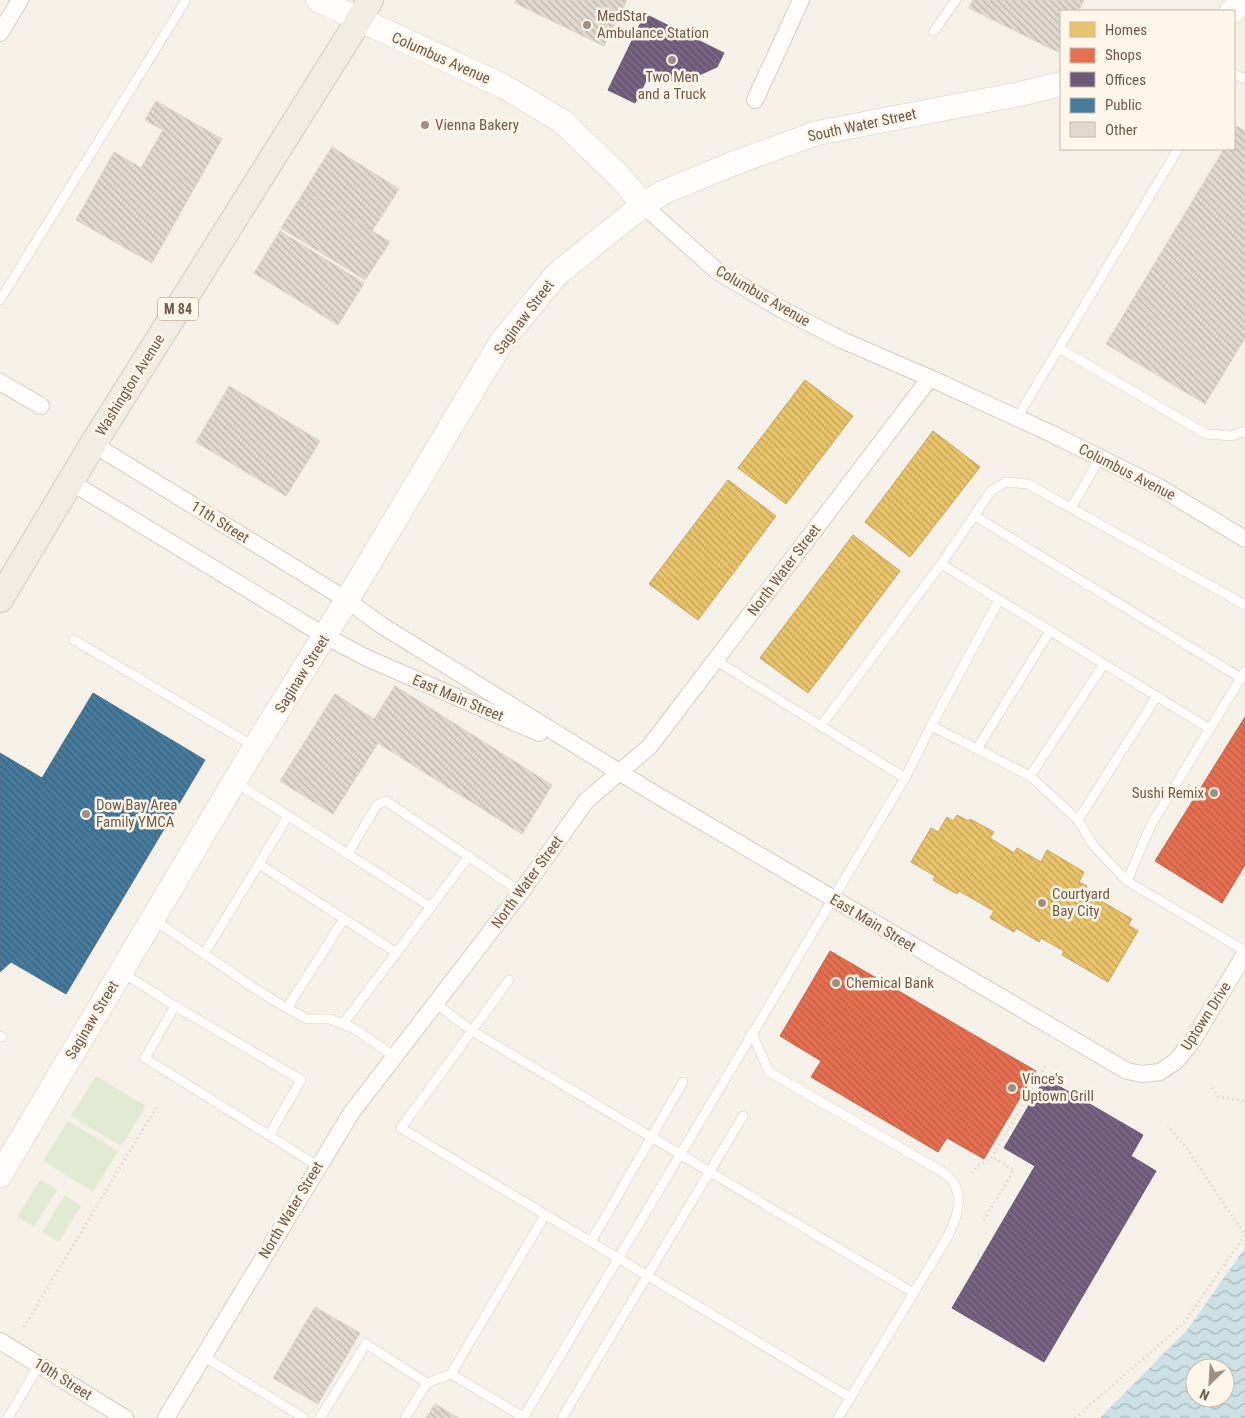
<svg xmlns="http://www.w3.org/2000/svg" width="1245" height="1418" font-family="'Roboto Condensed',sans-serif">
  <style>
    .green { fill: #e1ebd4 }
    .water { fill: url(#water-waves); fill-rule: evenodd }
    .homes { fill: url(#homes-back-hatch); stroke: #c5a461 }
    .shops { fill: url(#shops-back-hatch); stroke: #c3694f }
    .offices { fill: url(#offices-back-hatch); stroke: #6e596c }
    .public { fill: url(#public-back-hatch); stroke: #527184 }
    .building { fill: url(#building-back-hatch); stroke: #ddd4cb }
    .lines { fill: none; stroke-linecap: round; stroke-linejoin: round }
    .lane-casing { stroke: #d4cec7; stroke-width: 10 }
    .street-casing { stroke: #d4cec7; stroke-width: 18 }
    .secondary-casing { stroke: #d4cdc5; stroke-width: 25 }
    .primary-casing { stroke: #d3ccc5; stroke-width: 28 }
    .path { stroke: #d6d0ca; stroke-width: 3; stroke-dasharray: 1 4; stroke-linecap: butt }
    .lane { stroke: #fefdfc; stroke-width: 9 }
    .street { stroke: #fefdfc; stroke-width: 16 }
    .secondary { stroke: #fefdfc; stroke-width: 24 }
    .primary { stroke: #f1ede5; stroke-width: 26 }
    .poi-dot { fill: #9f8f82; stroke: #fdf6e9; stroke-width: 2 }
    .labels { text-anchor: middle; stroke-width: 5; stroke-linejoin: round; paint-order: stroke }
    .shield { fill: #fdf6e9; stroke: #9a897a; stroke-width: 1 }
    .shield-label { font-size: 14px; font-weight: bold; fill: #705a4b }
    .poi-label { font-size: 15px; fill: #705a4b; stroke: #fdf6e9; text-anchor: start }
    .street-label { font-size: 15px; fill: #705a4b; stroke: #fdf6e9 }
  </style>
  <defs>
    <pattern id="water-waves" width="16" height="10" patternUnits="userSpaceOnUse" patternTransform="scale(1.25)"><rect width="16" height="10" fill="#cce1e4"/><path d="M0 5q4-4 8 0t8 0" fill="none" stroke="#aab9bb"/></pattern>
    <pattern id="homes-back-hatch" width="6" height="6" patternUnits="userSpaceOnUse" patternTransform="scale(1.25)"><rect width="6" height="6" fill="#e9c46a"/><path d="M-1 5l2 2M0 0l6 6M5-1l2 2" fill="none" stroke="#c1a259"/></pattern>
    <pattern id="shops-back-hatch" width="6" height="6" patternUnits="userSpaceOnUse" patternTransform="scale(1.25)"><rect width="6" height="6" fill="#e76f51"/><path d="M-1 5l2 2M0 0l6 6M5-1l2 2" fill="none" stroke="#c05e45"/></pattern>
    <pattern id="offices-back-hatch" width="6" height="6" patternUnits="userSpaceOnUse" patternTransform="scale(1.25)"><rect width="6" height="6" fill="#6d597a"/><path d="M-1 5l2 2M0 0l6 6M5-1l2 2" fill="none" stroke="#82708a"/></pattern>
    <pattern id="public-back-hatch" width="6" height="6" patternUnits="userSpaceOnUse" patternTransform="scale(1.25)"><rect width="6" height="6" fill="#457b9d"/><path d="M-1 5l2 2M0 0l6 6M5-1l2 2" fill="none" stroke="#3c637b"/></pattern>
    <pattern id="building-back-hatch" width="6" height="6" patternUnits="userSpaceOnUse" patternTransform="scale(1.25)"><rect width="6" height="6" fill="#e1d9d0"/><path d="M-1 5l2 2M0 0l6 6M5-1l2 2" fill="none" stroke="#bbb3ab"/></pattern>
  </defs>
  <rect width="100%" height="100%" fill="#f5f1e8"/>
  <g class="green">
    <polygon points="96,1076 146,1106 121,1146 71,1116"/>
    <polygon points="68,1121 118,1151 93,1192 43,1161"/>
    <polygon points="40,1180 57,1190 34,1227 17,1217"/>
    <polygon points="65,1195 81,1206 59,1242 42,1232"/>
  </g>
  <path class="water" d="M1245 1248V1418H1100L1188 1329ZM1195 1368H1225V1398H1195Z"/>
  <g class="homes">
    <polygon points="805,380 853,416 786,504 738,468"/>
    <polygon points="933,431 980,467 910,557 865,522"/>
    <polygon points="728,480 776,516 698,620 649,584"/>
    <polygon points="853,535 900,571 808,693 760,658"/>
    <polygon points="957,815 968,821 970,819 994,832 990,838 1014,853 1017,848 1041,862 1047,850 1084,872 1079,882 1087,886 1084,891 1132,919 1128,925 1138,931 1108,982 1062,955 1064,951 1041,938 1039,942 1016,928 1014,932 990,918 994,911 959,891 957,894 933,880 935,876 911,862 931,828 938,832 947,817 953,821"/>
  </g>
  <g class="shops">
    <polygon points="1245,717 1245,865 1222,903 1155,861"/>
    <polygon points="830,951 1036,1071 984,1159 947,1138 938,1152 811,1077 821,1061 780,1036"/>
  </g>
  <g class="offices">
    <polygon points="645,14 724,53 717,67 679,84 651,71 635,103 608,90"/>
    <polygon points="1045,1078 1143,1135 1131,1156 1156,1171 1044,1362 952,1308 1035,1166 1004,1148"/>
  </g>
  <polygon class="public" points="93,693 205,760 66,994 11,962 0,972 0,753 42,778"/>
  <g class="building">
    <polygon points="516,0 627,0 604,46 515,3"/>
    <polygon points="973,0 1084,0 1078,11 1061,11 1061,46 1058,52 969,8"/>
    <polygon points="156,101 222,139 152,263 76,220 114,152 141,168 163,130 145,120"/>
    <polygon points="1237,126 1245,131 1245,338 1205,404 1106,344 1224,149 1234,149 1234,132"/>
    <polygon points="332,147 399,189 372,231 305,190"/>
    <polygon points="305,190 390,242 365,280 281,228"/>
    <polygon points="280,231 364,283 338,325 254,273"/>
    <polygon points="229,386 320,441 286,496 196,442"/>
    <polygon points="395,686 552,785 522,834 378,743 333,814 280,781 335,694 374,719"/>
    <polygon points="315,1307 360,1333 318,1404 273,1378"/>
    <polygon points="435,1404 459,1418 426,1418"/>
  </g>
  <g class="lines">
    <defs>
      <g id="lane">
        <polyline points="934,31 956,0"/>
        <polyline points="1234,74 1245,79"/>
        <polyline points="0,300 186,0"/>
        <polyline points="1059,348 1206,434 1232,436 1245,431"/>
        <polyline points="1017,418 1178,149"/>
        <polyline points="1071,508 1100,458"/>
        <polyline points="975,516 1241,678"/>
        <polyline points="941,564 1210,729"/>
        <polyline points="74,640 255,747"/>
        <polyline points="715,660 821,726"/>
        <polyline points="931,726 999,600"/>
        <polyline points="977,749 1050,631"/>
        <polyline points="1030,776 1104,664"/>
        <polyline points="905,778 821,726 941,564 991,491 1006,482 1028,484 1245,605"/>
        <polyline points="235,782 431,907"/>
        <polyline points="1078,820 1157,696"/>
        <polyline points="348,853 377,805 386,801 521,892"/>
        <polyline points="259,864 397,953"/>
        <polyline points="1127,881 1151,825 1245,671"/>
        <polyline points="153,919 257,990 287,1008 307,1019 330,1019 355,1029 395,1057"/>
        <polyline points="204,954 288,816"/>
        <polyline points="123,973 175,1006 301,1080 269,1135"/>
        <polyline points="509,980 401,1128 851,1398"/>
        <polyline points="435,1003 472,1031 914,1293"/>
        <polyline points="175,1006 145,1058 318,1166"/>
        <polyline points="287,1008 344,919"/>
        <polyline points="343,1024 469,856"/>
        <path d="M752 1033 769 1072 941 1171C946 1175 953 1180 955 1185 963 1204 955 1222 947 1238L838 1418"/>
        <polyline points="0,1036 2,1037"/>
        <polyline points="591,1242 683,1082"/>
        <polyline points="203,1356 304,1418"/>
        <polyline points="8,1418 39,1365"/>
        <polyline points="320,1418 366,1344 427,1383"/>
        <polyline points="405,1418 427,1383 451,1374"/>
        <polyline points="523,1418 905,778 931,726 1030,776 1078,820 1093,845 1127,881 1245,951"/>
        <polyline points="525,1418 451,1374 545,1215"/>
        <polyline points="562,1418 743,1116"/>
      </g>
      <g id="street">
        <polyline points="0,33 20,0"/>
        <polyline points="755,100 801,0"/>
        <polyline points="643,205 717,271 781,309 842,340 930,378 1050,433 1159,487 1245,539"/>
        <polyline points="0,382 41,406"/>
        <polyline points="93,444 347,600 381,625 650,791 1127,1071 1142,1074 1160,1072 1176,1061 1191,1043 1245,954"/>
        <polyline points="71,482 325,636 367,658 539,733"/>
        <polyline points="0,1341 125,1418"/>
        <polyline points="166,1418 352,1112 521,892 586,801 650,746 930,378"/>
      </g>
      <g id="secondary">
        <polyline points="318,0 503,86 562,121 622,179 643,205"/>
        <polyline points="1232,11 1245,0"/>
        <polyline points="0,1175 255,747 347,600 502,341 557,274 643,205 664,192 732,164 817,133 1024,93 1061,84"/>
      </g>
      <polyline id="primary" points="0,599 93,444 359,20 370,0"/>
    </defs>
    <use href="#lane" class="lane-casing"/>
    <use href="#street" class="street-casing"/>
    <use href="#secondary" class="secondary-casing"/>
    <use href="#primary" class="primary-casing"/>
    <g class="path">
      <polyline points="1212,1088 1219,1097 1245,1101"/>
      <polyline points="972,1173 979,1165 992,1157 1045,1066"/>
      <polyline points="984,1220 1014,1170 992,1157"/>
      <polyline points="24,1327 157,1106"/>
      <polyline points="1075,1418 1183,1324 1245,1235 1185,1146 1168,1126"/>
    </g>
    <use href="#lane" class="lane"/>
    <use href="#street" class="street"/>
    <use href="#secondary" class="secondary"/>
    <use href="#primary" class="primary"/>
  </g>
  <g class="poi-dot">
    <circle cx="587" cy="25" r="5"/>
    <circle cx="672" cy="60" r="5"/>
    <circle cx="425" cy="125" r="5"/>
    <circle cx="1214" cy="793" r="5"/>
    <circle cx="86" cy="814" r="5"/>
    <circle cx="1042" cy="903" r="5"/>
    <circle cx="836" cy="983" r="5"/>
    <circle cx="1012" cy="1088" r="5"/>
  </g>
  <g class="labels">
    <rect class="shield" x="158" y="297.5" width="40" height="23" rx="4"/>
    <g class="shield-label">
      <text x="178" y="314">M 84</text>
    </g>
    <g class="poi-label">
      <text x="597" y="21">MedStar<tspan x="597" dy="17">Ambulance Station</tspan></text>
      <text x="672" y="82" text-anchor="middle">Two Men<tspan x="672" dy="17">and a Truck</tspan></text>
      <text x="435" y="130">Vienna Bakery</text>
      <text x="1204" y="798" text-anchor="end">Sushi Remix</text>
      <text x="96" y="810">Dow Bay Area<tspan x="96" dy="17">Family YMCA</tspan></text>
      <text x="1052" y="899">Courtyard<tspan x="1052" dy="17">Bay City</tspan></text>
      <text x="846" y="988">Chemical Bank</text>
      <text x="1022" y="1084">Vince's<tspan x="1022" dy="17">Uptown Grill</tspan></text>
    </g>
    <g class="street-label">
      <text transform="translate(441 58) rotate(24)" y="5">Columbus Avenue</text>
      <text transform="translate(862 125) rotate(-12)" y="5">South Water Street</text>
      <text transform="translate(763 296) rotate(30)" y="5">Columbus Avenue</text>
      <text transform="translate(524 317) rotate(-53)" y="5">Saginaw Street</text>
      <text transform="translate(130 385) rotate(-58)" y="5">Washington Avenue</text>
      <text transform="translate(1127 472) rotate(27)" y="5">Columbus Avenue</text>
      <text transform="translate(220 522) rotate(32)" y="5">11th Street</text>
      <text transform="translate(784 570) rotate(-53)" y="5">North Water Street</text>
      <text transform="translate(302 674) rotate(-58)" y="5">Saginaw Street</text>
      <text transform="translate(458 698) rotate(23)" y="5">East Main Street</text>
      <text transform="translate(527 882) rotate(-54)" y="5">North Water Street</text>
      <text transform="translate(873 923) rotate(31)" y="5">East Main Street</text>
      <text transform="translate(1206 1016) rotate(-57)" y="5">Uptown Drive</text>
      <text transform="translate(92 1020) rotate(-59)" y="5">Saginaw Street</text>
      <text transform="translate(291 1210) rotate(-59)" y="5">North Water Street</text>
      <text transform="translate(63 1379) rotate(32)" y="5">10th Street</text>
    </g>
  </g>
  <rect x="1060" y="10" width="175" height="140" fill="#fdf6e9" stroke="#c5b8aa"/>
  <rect x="1070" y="22" width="25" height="15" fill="#e9c46a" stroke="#c5b8aa"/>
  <text x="1105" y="35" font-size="15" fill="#705a4b">Homes</text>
  <rect x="1070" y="48" width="25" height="15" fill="#e76f51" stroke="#c5b8aa"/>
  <text x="1105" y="60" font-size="15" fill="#705a4b">Shops</text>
  <rect x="1070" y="72" width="25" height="15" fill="#6d597a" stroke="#c5b8aa"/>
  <text x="1105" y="85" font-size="15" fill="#705a4b">Offices</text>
  <rect x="1070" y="98" width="25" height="15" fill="#457b9d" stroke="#c5b8aa"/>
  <text x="1105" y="110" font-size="15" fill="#705a4b">Public</text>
  <rect x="1070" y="122" width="25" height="15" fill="#e1d9d0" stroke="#c5b8aa"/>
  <text x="1105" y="135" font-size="15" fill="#705a4b">Other</text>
  <g transform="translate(1210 1383) rotate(205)"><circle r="24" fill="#fdf6e9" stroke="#c5b8aa"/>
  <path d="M0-4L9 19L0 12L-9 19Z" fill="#9f8f82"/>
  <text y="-8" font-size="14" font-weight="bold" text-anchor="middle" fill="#705a4b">N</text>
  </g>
</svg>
